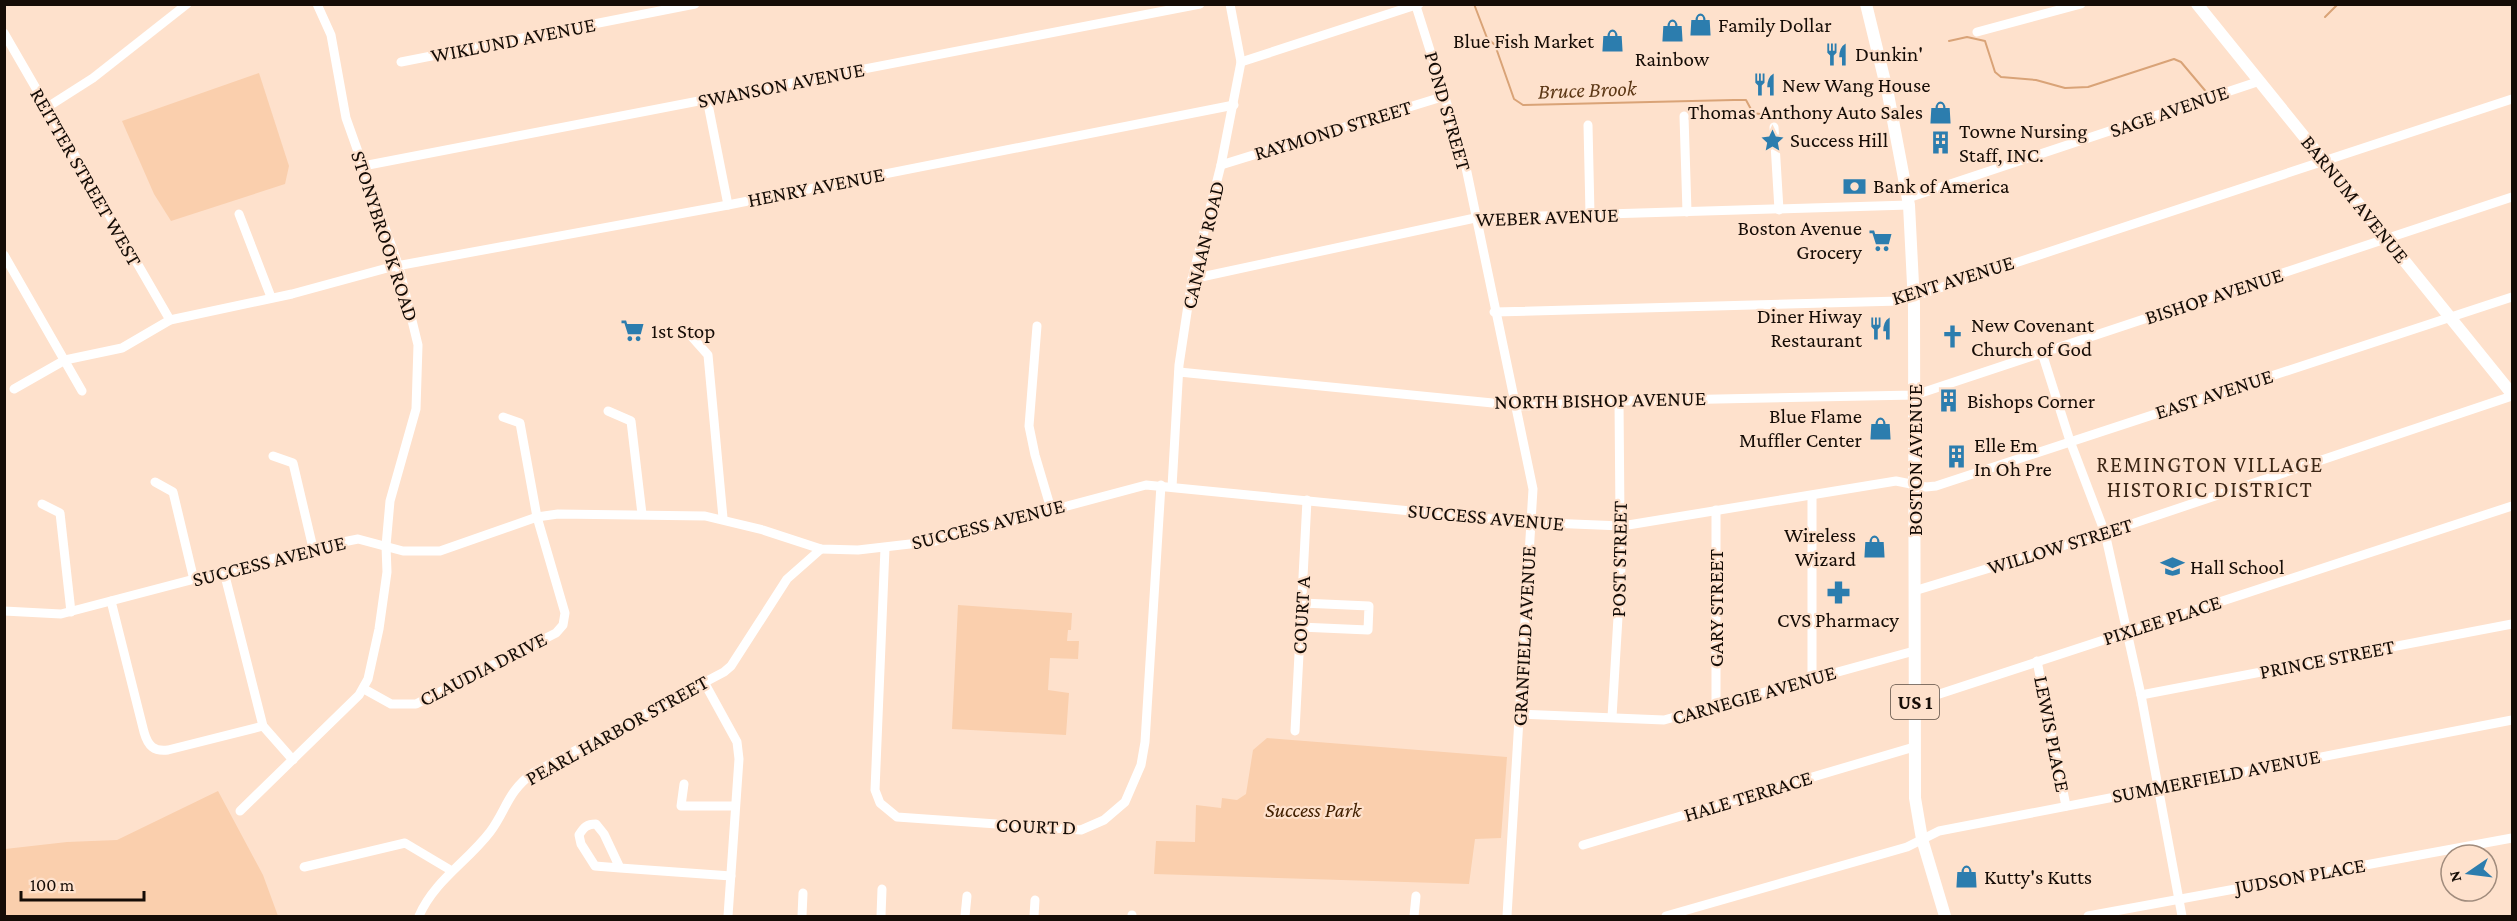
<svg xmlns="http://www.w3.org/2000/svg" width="2517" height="921" font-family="'Crimson Pro',serif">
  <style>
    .green { fill: #facfad }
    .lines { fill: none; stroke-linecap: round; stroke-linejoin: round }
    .stream { stroke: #d9a377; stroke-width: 2 }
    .minor { stroke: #fff; stroke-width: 9 }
    .major { stroke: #fff; stroke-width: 12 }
    .labels { text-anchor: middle; stroke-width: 4.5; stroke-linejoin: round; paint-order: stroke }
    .shield { fill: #fee1cc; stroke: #5b4c41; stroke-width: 1.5 }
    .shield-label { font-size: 20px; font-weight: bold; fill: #150c06 }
    .poi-label { font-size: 21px; fill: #150c06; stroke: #fee1cc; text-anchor: start }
    .street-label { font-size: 21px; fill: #150c06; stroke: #fee1cc }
    .park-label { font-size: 21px; font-style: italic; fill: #422000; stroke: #fee1cc }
    .water-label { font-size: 22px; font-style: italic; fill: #5c3715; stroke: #fee1cc }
    .neighbourhood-label { font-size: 22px; letter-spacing: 1.5px; fill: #3c2716; stroke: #fee1cc }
  </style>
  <rect width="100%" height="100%" fill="#fee1cc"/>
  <g class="green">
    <polygon points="259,73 289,166 285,184 171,221 154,194 122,121"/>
    <polygon points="958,605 1072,613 1071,630 1068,630 1067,641 1079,641 1078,659 1050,658 1048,690 1069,693 1066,735 952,729"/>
    <polygon points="1267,738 1507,757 1501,838 1475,839 1469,884 1154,874 1156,841 1195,842 1196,805 1221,808 1222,798 1237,800 1246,794 1253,750"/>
    <polygon points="218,791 263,875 278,916 5,916 5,849 67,842 117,840"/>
  </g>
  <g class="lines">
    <g class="stream">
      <polyline points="1474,4 1487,38 1495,45 1514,99 1523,105 1734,100 1746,100 1753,113 1760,114"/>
      <polyline points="2325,17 2338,4"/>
      <polyline points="1949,41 1967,37 1985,41 1995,72 2001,77 2036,80 2065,88 2088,87 2174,59 2181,62 2208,94"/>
    </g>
    <g class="minor">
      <polyline points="1416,6 1464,158 1533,489 1507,916"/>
      <polyline points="1977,32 2081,4"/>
      <polyline points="4,33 170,320"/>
      <polyline points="401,62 695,4"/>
      <polyline points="1241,62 1419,4"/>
      <polyline points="707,99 728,205"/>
      <polyline points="46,108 93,78 187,4"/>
      <polyline points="1684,116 1687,212"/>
      <polyline points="1588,125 1590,214"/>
      <polyline points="1774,127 1779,210"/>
      <polyline points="1221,165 1445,96"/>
      <polyline points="363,166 1200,4"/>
      <polyline points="1908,198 2260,81"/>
      <polyline points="239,214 271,297"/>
      <polyline points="4,255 82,391"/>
      <polyline points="1192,279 1475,218 1909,205"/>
      <polyline points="1494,312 1900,301 2512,99"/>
      <polyline points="1037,326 1029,426 1035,455 1051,509"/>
      <polyline points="692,337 708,355 723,518"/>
      <polyline points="2042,353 2070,441 2105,533 2141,695 2182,916"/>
      <polyline points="1179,372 1523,406 1619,401 1915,395 2512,197"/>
      <polyline points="14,389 65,360 122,348 170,320 292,294 391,267 728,205 1234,105"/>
      <polyline points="608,411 631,421 642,514"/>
      <polyline points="273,456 293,463 313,548"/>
      <polyline points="155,482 173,492 194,580"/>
      <polyline points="1172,487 1179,365 1192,279 1221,165 1241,62 1230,4"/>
      <polyline points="42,504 60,513 71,612"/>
      <polyline points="1716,510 1716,706"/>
      <polyline points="885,548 875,790 880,803 897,817 1081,830 1104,820 1125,802 1141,765 1145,742 1161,485"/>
      <polyline points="224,572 263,726 293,760"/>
      <polyline points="1914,591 2105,533 2512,396"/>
      <path d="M111 601 144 732C148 746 154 752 168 750L263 726"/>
      <polyline points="4,611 61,614 313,548 358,539 403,551 440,551 537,517 558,514 705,516 763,530 821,549 858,550 936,541 1146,485 1523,522 1622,526 1896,481 1926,487 1936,486 2512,297"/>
      <polyline points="1300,627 1368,630 1369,606 1302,603"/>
      <polyline points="2037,661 2066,806"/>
      <polyline points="1812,678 1812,497"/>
      <polyline points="704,682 737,742 739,759 728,916"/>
      <polyline points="364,689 391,704 416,704 556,633 563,625 565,613 537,517 520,423 503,417"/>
      <polyline points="2141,695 2512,624"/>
      <polyline points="1915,702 2512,506"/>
      <polyline points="1519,714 1664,720 1914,651"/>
      <polyline points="1612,717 1623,534 1620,519 1619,401"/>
      <polyline points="1295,731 1307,500"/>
      <polyline points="684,784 681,806 734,806"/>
      <polyline points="240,811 359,695 368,679 379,629 387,572 386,546 390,501 416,409 418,345 399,267 346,118 331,35 317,4"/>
      <polyline points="1583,845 1914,747"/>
      <polyline points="304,867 405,843 452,871"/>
      <path d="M620 868 595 866 581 844 579 835C584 827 587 824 596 824L604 834 620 868 731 876"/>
      <path d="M419 916C434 881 467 862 490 832 507 809 507 792 533 773L724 672 731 666 787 579 821 549"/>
      <polyline points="802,916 803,893"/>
      <polyline points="881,916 882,889"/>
      <polyline points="965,916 967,896"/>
      <polyline points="1034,916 1035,900"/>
      <polyline points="1132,916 1132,915"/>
      <polyline points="1414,916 1416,896"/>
      <polyline points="1666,916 1907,847 1939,831 2512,720"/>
      <polyline points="2088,916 2512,838"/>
    </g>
    <g class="major">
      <polyline points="1866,4 1888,94 1909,205 1914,304 1915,798 1922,839 1945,916"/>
      <polyline points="2197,4 2512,394"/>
    </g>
  </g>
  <defs>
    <symbol id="shop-bare" viewBox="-9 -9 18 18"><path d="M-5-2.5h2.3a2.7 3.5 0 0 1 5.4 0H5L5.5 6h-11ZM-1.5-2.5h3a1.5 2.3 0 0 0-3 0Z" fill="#2c7dae" stroke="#fee1cc" stroke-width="2.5" paint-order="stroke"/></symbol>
    <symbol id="restaurant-bare" viewBox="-9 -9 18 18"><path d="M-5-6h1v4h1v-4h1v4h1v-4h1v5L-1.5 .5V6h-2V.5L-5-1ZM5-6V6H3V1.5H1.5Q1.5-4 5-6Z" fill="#2c7dae" stroke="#fee1cc" stroke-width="2.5" paint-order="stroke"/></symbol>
    <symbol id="sight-bare" viewBox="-9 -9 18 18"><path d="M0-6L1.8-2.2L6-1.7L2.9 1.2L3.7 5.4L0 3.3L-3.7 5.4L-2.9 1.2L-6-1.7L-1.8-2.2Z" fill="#2c7dae" stroke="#fee1cc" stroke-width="2.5" paint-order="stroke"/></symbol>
    <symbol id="building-bare" viewBox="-9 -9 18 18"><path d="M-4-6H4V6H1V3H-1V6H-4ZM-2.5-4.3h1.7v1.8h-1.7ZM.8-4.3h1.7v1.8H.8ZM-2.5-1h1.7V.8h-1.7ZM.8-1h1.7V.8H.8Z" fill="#2c7dae" stroke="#fee1cc" stroke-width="2.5" paint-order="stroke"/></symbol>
    <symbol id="bank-bare" viewBox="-9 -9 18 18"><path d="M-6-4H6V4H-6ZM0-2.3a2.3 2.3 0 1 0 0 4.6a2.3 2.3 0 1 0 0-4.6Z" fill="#2c7dae" stroke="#fee1cc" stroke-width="2.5" paint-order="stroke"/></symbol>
    <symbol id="supermarket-bare" viewBox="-9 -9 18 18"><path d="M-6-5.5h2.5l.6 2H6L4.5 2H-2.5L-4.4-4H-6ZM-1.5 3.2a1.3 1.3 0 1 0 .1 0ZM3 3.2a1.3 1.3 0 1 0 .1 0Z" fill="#2c7dae" stroke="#fee1cc" stroke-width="2.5" paint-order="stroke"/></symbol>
    <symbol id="church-bare" viewBox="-9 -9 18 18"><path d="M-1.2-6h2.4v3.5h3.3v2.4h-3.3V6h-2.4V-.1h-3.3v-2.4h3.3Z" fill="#2c7dae" stroke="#fee1cc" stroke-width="2.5" paint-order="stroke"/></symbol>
    <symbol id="school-bare" viewBox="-9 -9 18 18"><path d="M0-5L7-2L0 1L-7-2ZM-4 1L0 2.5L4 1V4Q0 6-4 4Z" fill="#2c7dae" stroke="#fee1cc" stroke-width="2.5" paint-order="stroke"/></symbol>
    <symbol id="pharmacy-bare" viewBox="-9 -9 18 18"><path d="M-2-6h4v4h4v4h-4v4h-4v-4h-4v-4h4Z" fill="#2c7dae" stroke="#fee1cc" stroke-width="2.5" paint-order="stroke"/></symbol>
  </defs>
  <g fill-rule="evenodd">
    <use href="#shop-bare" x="1684" y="8" width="33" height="33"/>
    <use href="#shop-bare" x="1656" y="14" width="33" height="33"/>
    <use href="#shop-bare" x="1596" y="24" width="33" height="33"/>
    <use href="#restaurant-bare" x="1820" y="38" width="33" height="33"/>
    <use href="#restaurant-bare" x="1748" y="68" width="33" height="33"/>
    <use href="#shop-bare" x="1924" y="96" width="33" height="33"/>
    <use href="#sight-bare" x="1756" y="124" width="33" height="33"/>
    <use href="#building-bare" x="1924" y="126" width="33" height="33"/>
    <use href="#bank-bare" x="1838" y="170" width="33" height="33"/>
    <use href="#supermarket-bare" x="1864" y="224" width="33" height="33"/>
    <use href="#restaurant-bare" x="1864" y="312" width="33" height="33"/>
    <use href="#supermarket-bare" x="616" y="314" width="33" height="33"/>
    <use href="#church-bare" x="1936" y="320" width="33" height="33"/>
    <use href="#building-bare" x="1932" y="384" width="33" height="33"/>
    <use href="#shop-bare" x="1864" y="412" width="33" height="33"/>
    <use href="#building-bare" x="1940" y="440" width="33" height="33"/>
    <use href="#shop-bare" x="1858" y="530" width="33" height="33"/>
    <use href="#school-bare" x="2156" y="550" width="33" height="33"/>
    <use href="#pharmacy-bare" x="1822" y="576" width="33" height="33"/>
    <use href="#shop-bare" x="1950" y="860" width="33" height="33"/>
  </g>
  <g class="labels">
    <rect class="shield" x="1891" y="685" width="48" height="34" rx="4.5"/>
    <g class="shield-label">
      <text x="1915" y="709">US 1</text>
    </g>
    <g class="poi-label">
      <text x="1718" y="32">Family Dollar</text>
      <text x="1594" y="48" text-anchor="end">Blue Fish Market</text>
      <text x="1855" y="61">Dunkin'</text>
      <text x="1672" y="66" text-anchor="middle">Rainbow</text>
      <text x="1782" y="92">New Wang House</text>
      <text x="1923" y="119" text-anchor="end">Thomas Anthony Auto Sales</text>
      <text x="1959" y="138">Towne Nursing<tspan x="1959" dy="24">Staff, INC.</tspan></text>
      <text x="1790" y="147">Success Hill</text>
      <text x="1873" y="193">Bank of America</text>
      <text x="1862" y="235" text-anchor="end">Boston Avenue<tspan x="1862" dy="24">Grocery</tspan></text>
      <text x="1862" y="323" text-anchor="end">Diner Hiway<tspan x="1862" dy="24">Restaurant</tspan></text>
      <text x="1971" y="332">New Covenant<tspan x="1971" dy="24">Church of God</tspan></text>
      <text x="651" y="338">1st Stop</text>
      <text x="1967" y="408">Bishops Corner</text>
      <text x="1862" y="423" text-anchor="end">Blue Flame<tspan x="1862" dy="24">Muffler Center</tspan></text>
      <text x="1974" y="452">Elle Em<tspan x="1974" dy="24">In Oh Pre</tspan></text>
      <text x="1856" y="542" text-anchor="end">Wireless<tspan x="1856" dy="24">Wizard</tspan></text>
      <text x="2190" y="574">Hall School</text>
      <text x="1838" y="627" text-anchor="middle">CVS Pharmacy</text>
      <text x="1984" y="884">Kutty's Kutts</text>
    </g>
    <g class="street-label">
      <text transform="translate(513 40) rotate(-11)" y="7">WIKLUND AVENUE</text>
      <text transform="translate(781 85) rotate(-11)" y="7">SWANSON AVENUE</text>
      <text transform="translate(1448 111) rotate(74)" y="7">POND STREET</text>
      <text transform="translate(2169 111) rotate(-19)" y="7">SAGE AVENUE</text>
      <text transform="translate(1333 130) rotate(-17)" y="7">RAYMOND STREET</text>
      <text transform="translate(86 177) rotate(60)" y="7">REITTER STREET WEST</text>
      <text transform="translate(816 187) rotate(-11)" y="7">HENRY AVENUE</text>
      <text transform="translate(2355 199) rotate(51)" y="7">BARNUM AVENUE</text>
      <text transform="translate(1547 217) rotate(-2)" y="7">WEBER AVENUE</text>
      <text transform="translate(385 236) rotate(72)" y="7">STONYBROOK ROAD</text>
      <text transform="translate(1203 245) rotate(-77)" y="7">CANAAN ROAD</text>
      <text transform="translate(1953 280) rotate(-17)" y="7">KENT AVENUE</text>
      <text transform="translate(2214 296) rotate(-18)" y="7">BISHOP AVENUE</text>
      <text transform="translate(2214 394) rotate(-18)" y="7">EAST AVENUE</text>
      <text transform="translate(1600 400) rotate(-1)" y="7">NORTH BISHOP AVENUE</text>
      <text transform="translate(1915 460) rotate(-90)" y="7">BOSTON AVENUE</text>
      <text transform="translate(1486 517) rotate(5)" y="7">SUCCESS AVENUE</text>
      <text transform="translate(988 524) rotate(-14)" y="7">SUCCESS AVENUE</text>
      <text transform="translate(2060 546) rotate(-17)" y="7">WILLOW STREET</text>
      <text transform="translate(1619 559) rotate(-89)" y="7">POST STREET</text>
      <text transform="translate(269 561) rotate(-14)" y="7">SUCCESS AVENUE</text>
      <text transform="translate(1716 608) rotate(-90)" y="7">GARY STREET</text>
      <text transform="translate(1301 615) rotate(-87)" y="7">COURT A</text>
      <text transform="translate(2162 620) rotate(-18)" y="7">PIXLEE PLACE</text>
      <text transform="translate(1524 636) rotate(-87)" y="7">GRANFIELD AVENUE</text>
      <text transform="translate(2327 659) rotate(-11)" y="7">PRINCE STREET</text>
      <text transform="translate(483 669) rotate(-27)" y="7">CLAUDIA DRIVE</text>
      <text transform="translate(1754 695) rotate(-16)" y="7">CARNEGIE AVENUE</text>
      <text transform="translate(617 730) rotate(-29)" y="7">PEARL HARBOR STREET</text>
      <text transform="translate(2052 734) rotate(79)" y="7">LEWIS PLACE</text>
      <text transform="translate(2216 776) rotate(-11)" y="7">SUMMERFIELD AVENUE</text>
      <text transform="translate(1748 796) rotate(-17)" y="7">HALE TERRACE</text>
      <text transform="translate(1036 826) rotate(2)" y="7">COURT D</text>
      <text transform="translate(2300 876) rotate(-10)" y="7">JUDSON PLACE</text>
    </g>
    <g class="park-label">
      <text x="1313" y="817">Success Park</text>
    </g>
    <g class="water-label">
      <text transform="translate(1587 89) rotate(-2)" y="8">Bruce Brook</text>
    </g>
    <g class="neighbourhood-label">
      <text x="2210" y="472">REMINGTON VILLAGE<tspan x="2210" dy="25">HISTORIC DISTRICT</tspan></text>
    </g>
  </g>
  <rect width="2517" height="921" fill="none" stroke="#150c06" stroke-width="12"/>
  <g transform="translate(2469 873) rotate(256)"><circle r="28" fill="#fee1cc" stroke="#a18c7d" stroke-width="1.5"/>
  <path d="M0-4.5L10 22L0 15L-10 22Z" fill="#2c7dae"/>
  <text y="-9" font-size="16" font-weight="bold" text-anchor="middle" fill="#150c06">N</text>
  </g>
  <path d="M21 891v9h123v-9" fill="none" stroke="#150c06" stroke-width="3"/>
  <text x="30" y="891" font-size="18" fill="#150c06" stroke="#fee1cc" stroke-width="4.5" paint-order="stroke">100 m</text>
</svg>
